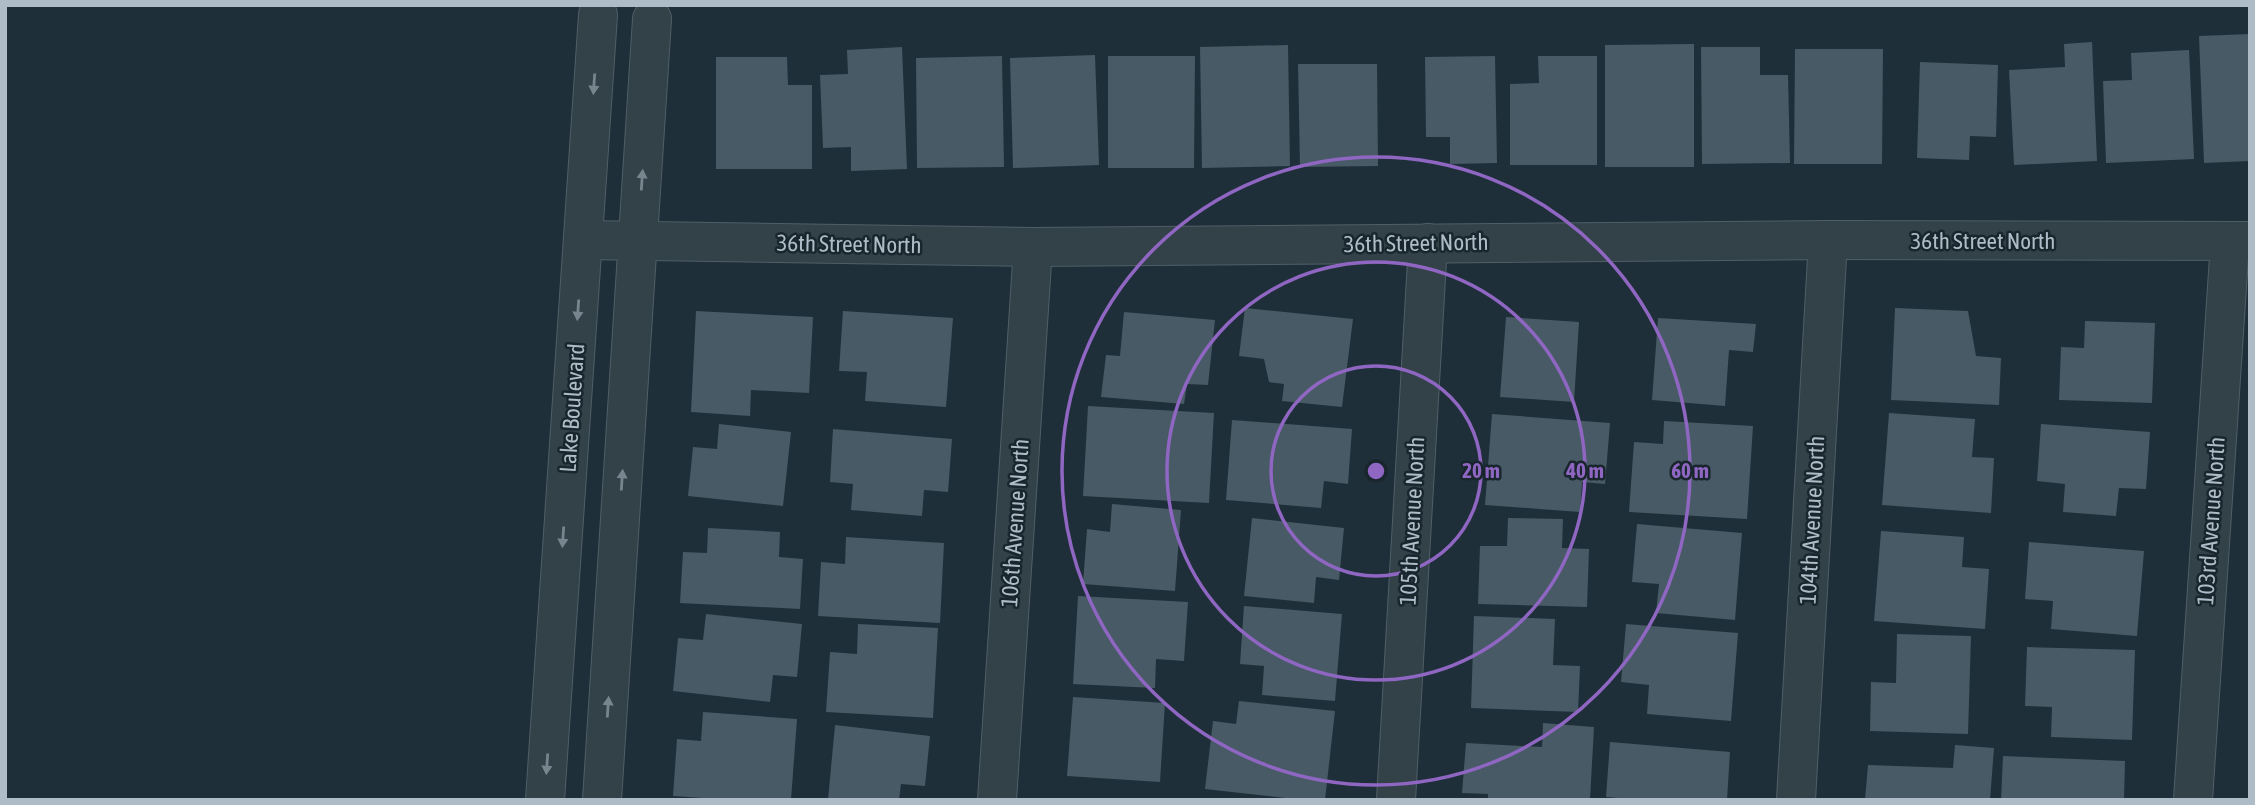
<svg xmlns="http://www.w3.org/2000/svg" width="2255" height="805" font-family="'Asap Condensed',sans-serif">
  <style>
    .building { fill: #475a65 }
    .lines { fill: none; stroke-linecap: round; stroke-linejoin: round }
    .minor-casing { stroke: #505f67; stroke-width: 40 }
    .minor { stroke: #334149; stroke-width: 38 }
    .oneway { fill: #76858e }
    .ring { fill: none; stroke: #8f66c2; stroke-width: 3.5 }
    .labels { text-anchor: middle; stroke-width: 5; stroke-linejoin: round; paint-order: stroke }
    .street-label { font-size: 23px; fill: #adbcc6; stroke: #19262e }
    .centre { fill: #8f66c2; stroke: #19262e; stroke-width: 3.5 }
    .ring-label { font-size: 21px; text-anchor: middle; font-weight: bold; fill: #8f66c2; stroke: #19262e; stroke-width: 5; stroke-linejoin: round; paint-order: stroke }
  </style>
  <rect width="100%" height="100%" fill="#1f2f39"/>
  <g class="building">
    <polygon points="2250,34 2250,161 2204,163 2199,36"/>
    <polygon points="2092,42 2097,161 2014,165 2009,70 2065,67 2064,44"/>
    <polygon points="1694,44 1694,167 1605,167 1605,45"/>
    <polygon points="1288,45 1290,166 1202,168 1200,47"/>
    <polygon points="902,47 907,169 851,171 851,147 823,148 820,75 848,74 847,50"/>
    <polygon points="1701,47 1760,47 1760,75 1788,75 1790,163 1702,164"/>
    <polygon points="1795,49 1883,49 1882,164 1794,164"/>
    <polygon points="2189,50 2194,159 2106,163 2103,81 2132,80 2131,53"/>
    <polygon points="1095,55 1099,165 1013,168 1010,58"/>
    <polygon points="1002,56 1004,167 917,168 916,58"/>
    <polygon points="1108,56 1195,56 1194,168 1108,168"/>
    <polygon points="1495,56 1497,163 1450,164 1450,137 1426,137 1425,57"/>
    <polygon points="1538,56 1597,56 1597,165 1510,165 1510,84 1539,83"/>
    <polygon points="716,57 787,57 788,85 812,85 812,169 716,169"/>
    <polygon points="1920,62 1998,65 1996,137 1970,136 1969,160 1917,158"/>
    <polygon points="1298,64 1377,64 1378,166 1300,167"/>
    <polygon points="1245,308 1353,319 1342,407 1282,401 1284,384 1269,382 1264,359 1239,356"/>
    <polygon points="1895,308 1968,311 1976,356 2001,358 1999,405 1891,400"/>
    <polygon points="696,311 813,317 809,393 751,390 750,416 691,412"/>
    <polygon points="843,311 953,318 946,407 865,401 867,372 839,371"/>
    <polygon points="1124,312 1215,320 1208,385 1187,384 1184,404 1101,397 1106,355 1120,356"/>
    <polygon points="1506,317 1579,322 1574,402 1500,397"/>
    <polygon points="1658,318 1756,324 1753,352 1729,350 1725,406 1652,400"/>
    <polygon points="2085,321 2155,323 2152,403 2059,400 2061,347 2084,348"/>
    <polygon points="1088,406 1214,413 1209,503 1083,496"/>
    <polygon points="1889,413 1975,419 1972,457 1994,458 1991,513 1882,505"/>
    <polygon points="1492,414 1610,423 1605,484 1582,482 1580,512 1485,505"/>
    <polygon points="1232,420 1352,429 1348,484 1324,481 1321,508 1226,500"/>
    <polygon points="1664,421 1753,426 1747,519 1629,512 1634,442 1663,444"/>
    <polygon points="719,424 791,432 783,506 688,496 693,447 717,449"/>
    <polygon points="2041,424 2150,432 2146,489 2119,488 2116,516 2063,512 2065,484 2037,481"/>
    <polygon points="833,429 952,439 948,492 924,490 922,516 851,510 853,484 830,482"/>
    <polygon points="1112,504 1181,510 1175,591 1083,584 1087,529 1110,532"/>
    <polygon points="1252,518 1344,528 1339,580 1316,577 1314,603 1244,596"/>
    <polygon points="1508,518 1563,519 1562,548 1589,549 1587,607 1478,604 1480,546 1507,546"/>
    <polygon points="1637,524 1742,533 1735,620 1656,613 1659,584 1632,582"/>
    <polygon points="708,528 780,532 779,557 803,559 800,609 680,603 683,552 707,553"/>
    <polygon points="1881,531 1964,537 1962,567 1989,569 1985,629 1874,621"/>
    <polygon points="846,537 944,543 940,623 818,616 821,562 845,564"/>
    <polygon points="2029,542 2144,551 2137,636 2051,629 2053,601 2025,599"/>
    <polygon points="1078,596 1188,602 1184,661 1156,659 1155,688 1073,684"/>
    <polygon points="1244,606 1342,614 1335,701 1262,695 1264,666 1240,664"/>
    <polygon points="706,614 802,624 797,677 773,675 770,702 673,691 678,638 703,640"/>
    <polygon points="1474,616 1555,619 1553,665 1580,666 1578,712 1471,708"/>
    <polygon points="858,624 938,628 933,718 826,712 830,652 857,654"/>
    <polygon points="1626,624 1738,633 1731,721 1647,714 1649,685 1621,682"/>
    <polygon points="1897,634 1971,636 1968,734 1870,731 1871,682 1896,683"/>
    <polygon points="2027,647 2135,650 2132,740 2051,737 2052,707 2025,706"/>
    <polygon points="1073,697 1165,703 1160,782 1067,776"/>
    <polygon points="1239,701 1335,711 1325,800 1304,800 1205,789 1213,721 1236,724"/>
    <polygon points="703,712 797,719 791,800 732,800 673,796 677,739 701,741"/>
    <polygon points="1543,723 1594,727 1590,800 1488,800 1488,794 1462,793 1466,743 1542,747"/>
    <polygon points="835,725 930,736 925,786 901,784 899,800 828,800"/>
    <polygon points="1610,742 1730,752 1727,800 1642,800 1606,797"/>
    <polygon points="1955,745 1994,748 1990,800 1865,800 1868,765 1953,768"/>
    <polygon points="2003,756 2125,761 2124,800 2001,800"/>
  </g>
  <g class="lines">
    <defs>
      <g id="minor">
        <polyline points="583,240 1033,247 1828,240 2250,241"/>
        <polyline points="545,800 598,15"/>
        <polyline points="602,800 652,19"/>
        <polyline points="997,800 1033,247"/>
        <polyline points="1396,800 1428,243"/>
        <polyline points="1796,800 1828,240"/>
        <polyline points="2193,800 2230,242"/>
      </g>
    </defs>
    <use href="#minor" class="minor-casing"/>
    <use href="#minor" class="minor"/>
  </g>
  <defs><path id="oneway-solid" d="M-6-.8H1V-3.2L6.5 0L1 3.2V.8H-6Z" transform="scale(1.75)"/></defs>
  <g class="oneway">
    <use href="#oneway-solid" transform="translate(594 84) rotate(94)"/>
    <use href="#oneway-solid" transform="translate(642 180) rotate(-86)"/>
    <use href="#oneway-solid" transform="translate(578 310) rotate(94)"/>
    <use href="#oneway-solid" transform="translate(622 480) rotate(-86)"/>
    <use href="#oneway-solid" transform="translate(563 537) rotate(94)"/>
    <use href="#oneway-solid" transform="translate(608 707) rotate(-86)"/>
    <use href="#oneway-solid" transform="translate(547 764) rotate(94)"/>
  </g>
  <g class="ring">
    <circle cx="1376" cy="471" r="105"/>
    <circle cx="1376" cy="471" r="209"/>
    <circle cx="1376" cy="471" r="314"/>
  </g>
  <g class="labels">
    <g class="street-label">
      <text x="1983" y="249">36th Street North</text>
      <text transform="translate(1416 243) rotate(-1)" y="8">36th Street North</text>
      <text transform="translate(849 244) rotate(1)" y="8">36th Street North</text>
      <text transform="translate(572 408) rotate(-86)" y="8">Lake Boulevard</text>
      <text transform="translate(1812 520) rotate(-87)" y="8">104th Avenue North</text>
      <text transform="translate(1412 521) rotate(-87)" y="8">105th Avenue North</text>
      <text transform="translate(2211 521) rotate(-86)" y="8">103rd Avenue North</text>
      <text transform="translate(1015 523) rotate(-86)" y="8">106th Avenue North</text>
    </g>
  </g>
  <circle cx="1376" cy="471" r="10" class="centre"/>
  <g class="ring-label">
    <text x="1481" y="478">20 m</text>
    <text x="1585" y="478">40 m</text>
    <text x="1690" y="478">60 m</text>
  </g>
  <rect width="2255" height="805" fill="none" stroke="#adbcc6" stroke-width="14"/>
</svg>
